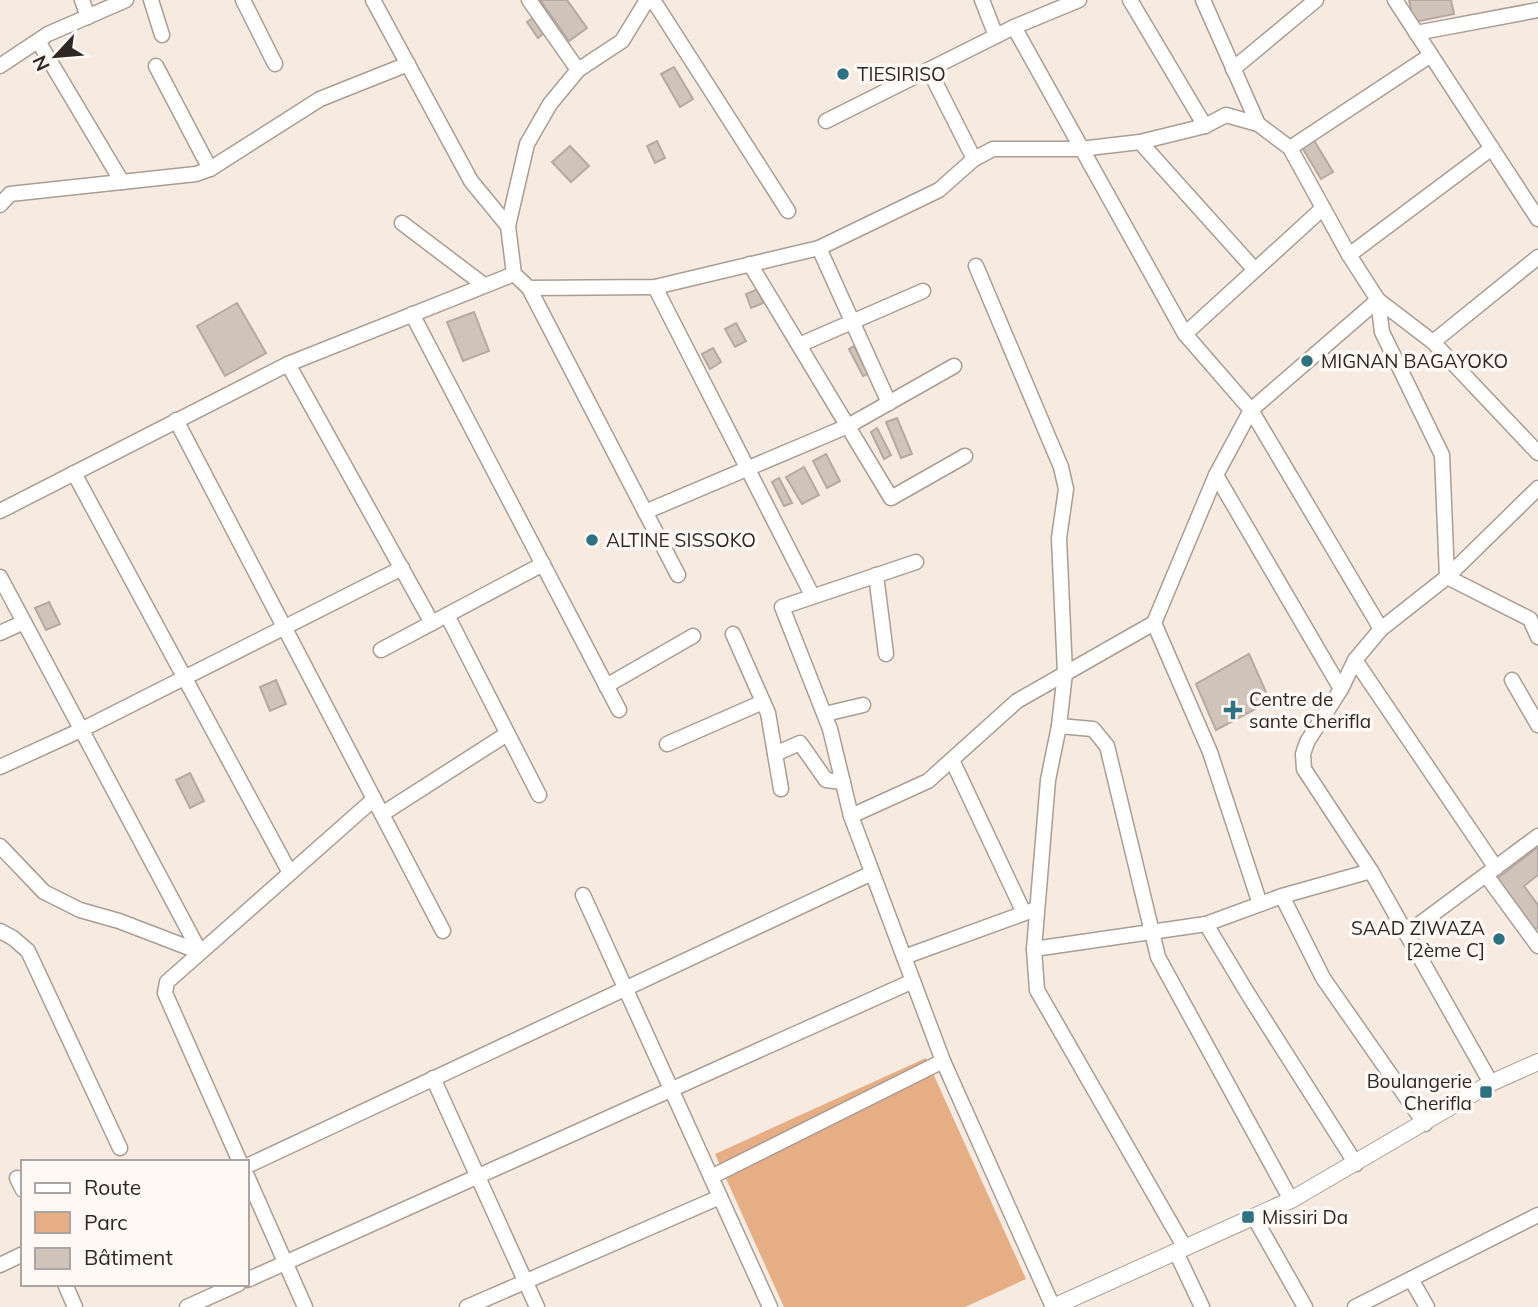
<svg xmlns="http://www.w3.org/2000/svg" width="1538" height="1307" font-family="Mulish,sans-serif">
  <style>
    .green { fill: #e5ae84 }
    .building { fill: #cfc3ba; stroke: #b6a9a1; stroke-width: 2 }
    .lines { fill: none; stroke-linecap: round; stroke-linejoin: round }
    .minor-casing { stroke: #a99d94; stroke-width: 17 }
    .tertiary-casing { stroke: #a99d94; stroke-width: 18 }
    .minor { stroke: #fff; stroke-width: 14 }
    .tertiary { stroke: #fff; stroke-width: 16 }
    .poi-dot { fill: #2e7282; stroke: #fef9f5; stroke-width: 2.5 }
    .labels { text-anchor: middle; stroke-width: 7; stroke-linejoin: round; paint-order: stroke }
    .poi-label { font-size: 19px; fill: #2d2825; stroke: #fef9f5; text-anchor: start }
  </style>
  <rect width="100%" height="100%" fill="#f7eae1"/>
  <polygon class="green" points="926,1058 1026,1279 965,1307 784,1307 715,1154"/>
  <g class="building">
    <polygon points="540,0 567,0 587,28 569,41"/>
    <polygon points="1409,0 1451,0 1454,14 1414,22"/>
    <polygon points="533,18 543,34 538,38 527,22"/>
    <polygon points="674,67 693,99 680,107 661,74"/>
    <polygon points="1312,137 1333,172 1321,179 1300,144"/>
    <polygon points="657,141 665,158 655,163 647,146"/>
    <polygon points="570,146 589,166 571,182 552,162"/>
    <polygon points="758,289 763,303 751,308 746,294"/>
    <polygon points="237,303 266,353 225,376 197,326"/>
    <polygon points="474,312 489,351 463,361 447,322"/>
    <polygon points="736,323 746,341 735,347 725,329"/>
    <polygon points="854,346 868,374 863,376 849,349"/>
    <polygon points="713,348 721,362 710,369 702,354"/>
    <polygon points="897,418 912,454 901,458 886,422"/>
    <polygon points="877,428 891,455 884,459 871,432"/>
    <polygon points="826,454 840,481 827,488 813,461"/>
    <polygon points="804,467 819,495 802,504 786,477"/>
    <polygon points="779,478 792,503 784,506 772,482"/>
    <polygon points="49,602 60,624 46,630 35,608"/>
    <polygon points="1249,654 1270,701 1216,730 1196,684"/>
    <polygon points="276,680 286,704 270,711 260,687"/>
    <polygon points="190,773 204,801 190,808 176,780"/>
    <polygon points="1538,847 1538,875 1524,886 1538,905 1538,928 1532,930 1495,880"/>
  </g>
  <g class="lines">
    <defs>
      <g id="minor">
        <polyline points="82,0 88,17"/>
        <polyline points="151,0 162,35"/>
        <polyline points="243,0 275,64"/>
        <polyline points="373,0 471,181 508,226"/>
        <polyline points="529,0 578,70"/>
        <polyline points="647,0 622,41 578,70 550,104 527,144 508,226 514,274 529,288 655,287 819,248 939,190 974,159 993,149 1080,149 1140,142 1205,126 1226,115 1258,124 1290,148 1349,255 1378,300 1433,342 1538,453"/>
        <polyline points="653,0 788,211"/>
        <polyline points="982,0 996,36"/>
        <polyline points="1130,0 1205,126"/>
        <polyline points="1203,0 1258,124"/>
        <polyline points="1395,0 1538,219"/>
        <polyline points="1014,27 1185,334 1251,410 1381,629"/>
        <polyline points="1416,33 1538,10"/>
        <polyline points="38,41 122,182"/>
        <polyline points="0,66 48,34 126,0"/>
        <polyline points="156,66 210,169"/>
        <polyline points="1233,69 1316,0"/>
        <polyline points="929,70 974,159"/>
        <polyline points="826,121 1014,27 1079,0"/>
        <polyline points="1140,142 1255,270"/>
        <polyline points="1290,148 1431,55"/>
        <polyline points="0,205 10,194 196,174 210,169 320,99 408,64"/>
        <polyline points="402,223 484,285"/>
        <polyline points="819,248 889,403"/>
        <polyline points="1349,255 1492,148"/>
        <polyline points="750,264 891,498 965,456"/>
        <polyline points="976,266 1061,467 1066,489 1059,538 1065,673 1059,726 1048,780 1034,949"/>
        <polyline points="655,287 812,595"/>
        <polyline points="529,288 678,575"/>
        <polyline points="1378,300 1382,332 1442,455 1447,577 1530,619 1538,637"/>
        <polyline points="412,314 619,710"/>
        <polyline points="1185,334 1323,208"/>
        <polyline points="1433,342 1538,257"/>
        <polyline points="799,345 923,291"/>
        <polyline points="288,364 432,623"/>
        <polyline points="176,420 443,931"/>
        <polyline points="74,473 290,873"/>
        <polyline points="1216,475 1341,689"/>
        <polyline points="0,511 288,364 514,274"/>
        <polyline points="645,512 848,426 954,366"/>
        <polyline points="916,562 782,607 830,729 851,816 943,1061 1053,1307"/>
        <polyline points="876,575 886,654"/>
        <polyline points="0,577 200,952"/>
        <polyline points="447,615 539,795"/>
        <polyline points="1154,623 1210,752 1260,904"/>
        <polyline points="0,633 24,622"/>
        <polyline points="733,634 768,713 781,789"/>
        <polyline points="381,650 543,564"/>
        <polyline points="1355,660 1496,868"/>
        <polyline points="1512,680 1538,725"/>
        <polyline points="606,686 693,636"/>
        <polyline points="825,714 863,705"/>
        <polyline points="1059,726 1093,729 1107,746 1158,957 1291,1200"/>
        <polyline points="667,744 763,702"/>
        <polyline points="775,754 800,743 826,780 843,782"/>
        <polyline points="952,760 1024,913"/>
        <polyline points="0,767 81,730 402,568"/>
        <polyline points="382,814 507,734"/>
        <polyline points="851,816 928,781 1017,701 1154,623 1216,475 1251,410 1378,300"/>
        <polyline points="0,846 44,892 80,910 119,921 200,952"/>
        <polyline points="1486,875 1538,946"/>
        <polyline points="583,895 770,1307"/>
        <polyline points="1282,896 1323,978 1425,1124"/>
        <polyline points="1206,924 1248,994 1356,1164"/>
        <polyline points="0,931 13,938 28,951 120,1148"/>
        <polyline points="1406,934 1538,836"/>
        <polyline points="904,957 1033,910"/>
        <polyline points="433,1078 537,1307"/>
        <polyline points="1491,1083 1371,871 1304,769 1303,754 1307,742 1341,689 1355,660 1381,629 1447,577 1538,488"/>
        <polyline points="240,1162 165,993 167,982 374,799"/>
        <polyline points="247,1166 872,873"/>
        <polyline points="247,1176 305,1307"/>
        <polyline points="711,1177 943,1061"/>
        <polyline points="17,1178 23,1190"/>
        <polyline points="1254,1217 1305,1307"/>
        <polyline points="1185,1248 1037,990 1034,949 1206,924 1282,896 1371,871"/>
        <polyline points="1176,1252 1202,1307"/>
        <polyline points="0,1265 23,1254"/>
        <polyline points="1411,1279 1427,1307"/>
        <polyline points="247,1280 913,981"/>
        <polyline points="65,1284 75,1307"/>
        <polyline points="187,1307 238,1284"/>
        <polyline points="467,1307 720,1197"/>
        <polyline points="1355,1307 1538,1215"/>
      </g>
      <polyline id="tertiary" points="1053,1307 1291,1200 1491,1083 1538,1062"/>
    </defs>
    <use href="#minor" class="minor-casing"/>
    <use href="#tertiary" class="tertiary-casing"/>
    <use href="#minor" class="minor"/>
    <use href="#tertiary" class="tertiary"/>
  </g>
  <g class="poi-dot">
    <circle cx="843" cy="74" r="7"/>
    <circle cx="1307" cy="361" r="7"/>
    <circle cx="592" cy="540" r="7"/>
    <path d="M1229.5 699.5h7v7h7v7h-7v7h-7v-7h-7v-7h7z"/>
    <circle cx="1499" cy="939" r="7"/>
    <rect x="1479" y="1085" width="14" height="14" rx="3.5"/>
    <rect x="1241" y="1210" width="14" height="14" rx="3.5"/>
  </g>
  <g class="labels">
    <g class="poi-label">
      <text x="857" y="81">TIESIRISO</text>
      <text x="1321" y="368">MIGNAN BAGAYOKO</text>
      <text x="606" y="547">ALTINE SISSOKO</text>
      <text x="1249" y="706">Centre de<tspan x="1249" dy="22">sante Cherifla</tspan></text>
      <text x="1485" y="935" text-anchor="end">SAAD ZIWAZA<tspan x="1485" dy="22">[2ème C]</tspan></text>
      <text x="1472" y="1088" text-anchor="end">Boulangerie<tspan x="1472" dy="22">Cherifla</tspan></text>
      <text x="1262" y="1224">Missiri Da</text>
    </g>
  </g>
  <rect x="21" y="1160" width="228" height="126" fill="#fef9f5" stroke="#aaa5a2" stroke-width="2"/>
  <rect x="35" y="1183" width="35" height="10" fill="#ffffff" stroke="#aaa5a2" stroke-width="2"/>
  <text x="84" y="1195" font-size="21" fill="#2d2825">Route</text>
  <rect x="35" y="1212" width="35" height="21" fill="#e5ae84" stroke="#aaa5a2" stroke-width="2"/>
  <text x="84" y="1230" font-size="21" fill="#2d2825">Parc</text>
  <rect x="35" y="1248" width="35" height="21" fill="#cfc3ba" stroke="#aaa5a2" stroke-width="2"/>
  <text x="84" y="1265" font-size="21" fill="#2d2825">Bâtiment</text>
  <g transform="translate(56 56) rotate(244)" stroke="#fef9f5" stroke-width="5" paint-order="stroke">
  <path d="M0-5L12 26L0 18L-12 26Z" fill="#2d2825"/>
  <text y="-10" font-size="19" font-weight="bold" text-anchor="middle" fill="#2d2825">N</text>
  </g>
</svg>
